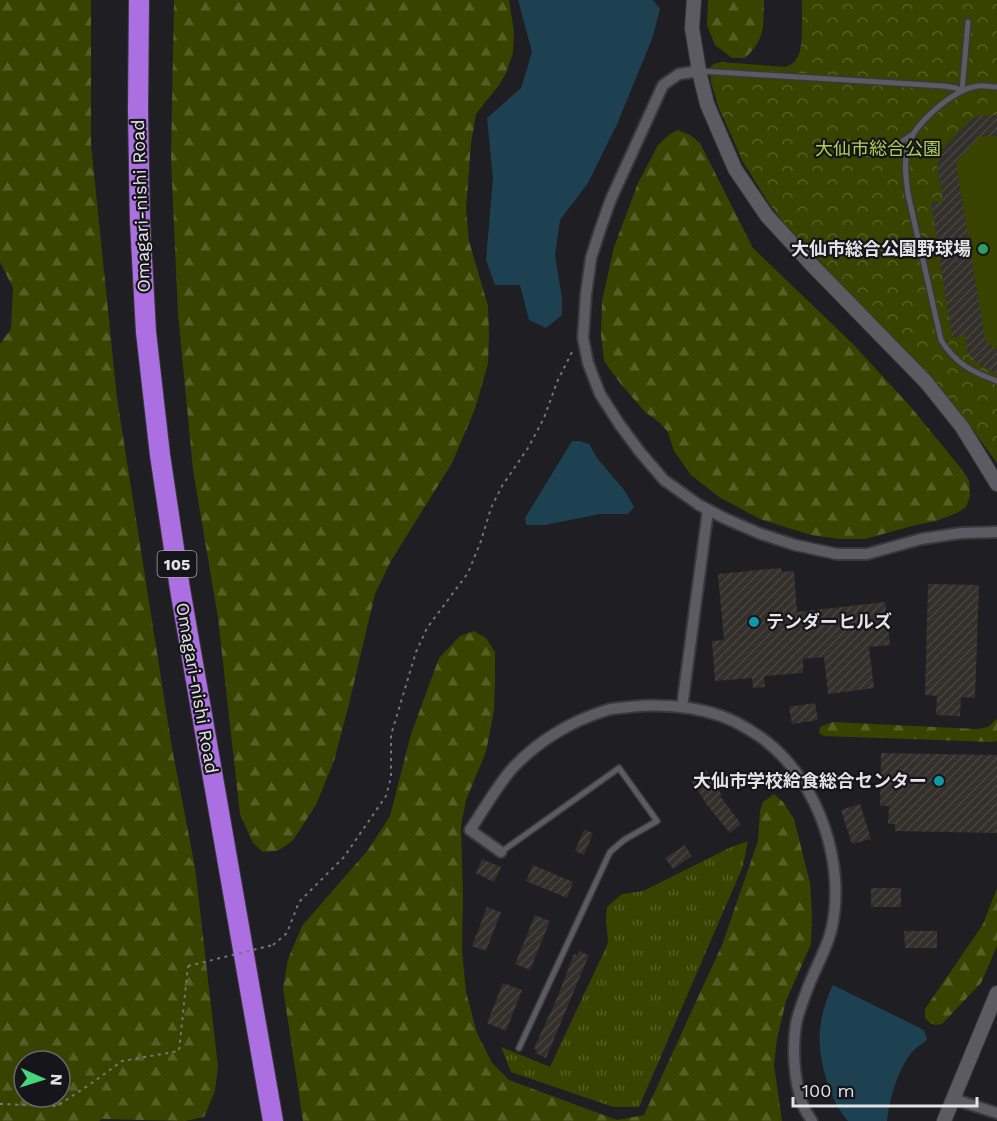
<svg xmlns="http://www.w3.org/2000/svg" width="997" height="1121" font-family="'Work Sans','Noto Sans JP',sans-serif">
  <style>
    .grass { fill: url(#grass-tufts) }
    .forest { fill: url(#forest-firs); fill-rule: evenodd }
    .park { fill: url(#park-crowns) }
    .garden { fill: #384300 }
    .water { fill: #1d4150 }
    .building { fill: url(#building-hatch) }
    .lines { fill: none; stroke-linecap: round; stroke-linejoin: round }
    .service-casing { stroke: #38383d; stroke-width: 8 }
    .minor-casing { stroke: #38383d; stroke-width: 14 }
    .tertiary-casing { stroke: #38383d; stroke-width: 16 }
    .motorway-casing { stroke: #38383d; stroke-width: 22 }
    .path { stroke: #75757a; stroke-width: 2; stroke-dasharray: 3 4.5; stroke-linecap: butt }
    .service { stroke: #5b5b61; stroke-width: 5 }
    .minor { stroke: #5b5b61; stroke-width: 10 }
    .tertiary { stroke: #5b5b61; stroke-width: 14 }
    .motorway { stroke: #ac6fe1; stroke-width: 20 }
    .path-bridge { stroke: #75757a; stroke-width: 2; stroke-dasharray: 3 4.5; stroke-linecap: butt }
    .leisure-dot { fill: #2e9e5b; stroke: #15151a; stroke-width: 2 }
    .culture-dot { fill: #0f9aa8; stroke: #15151a; stroke-width: 2 }
    .labels { text-anchor: middle; stroke-width: 4.5; stroke-linejoin: round; paint-order: stroke }
    .shield { fill: #15151a; stroke: #a6a6aa; stroke-width: 1.5 }
    .shield-label { font-size: 16px; font-weight: bold; fill: #e4e4e8 }
    .park-label { font-size: 18px; fill: #b4ce53; stroke: #15151a }
    .street-label { font-size: 18px; fill: #e4e4e8; stroke: #15151a }
    .poi-label { font-size: 18px; font-weight: bold; fill: #e4e4e8; stroke: #15151a; text-anchor: end }
  </style>
  <defs>
    <pattern id="grass-tufts" width="24" height="20" patternUnits="userSpaceOnUse" patternTransform="scale(1.5)"><rect width="24" height="20" fill="#384300"/><path d="M3 7l-1-3M5 7V3M7 7l1-3M15 17l-1-3M17 17v-4M19 17l1-3" fill="none" stroke="#555e25"/></pattern>
    <pattern id="forest-firs" width="22" height="20" patternUnits="userSpaceOnUse" patternTransform="scale(1.5)"><rect width="22" height="20" fill="#384300"/><path d="M5 1l3.5 6h-7zM16 11l3.5 6h-7z" fill="#555e25"/></pattern>
    <pattern id="park-crowns" width="20" height="18" patternUnits="userSpaceOnUse" patternTransform="scale(1.5)"><rect width="20" height="18" fill="#384300"/><path d="M2 6a3 3 0 1 1 6 0M12 15a3 3 0 1 1 6 0" fill="none" stroke="#555e25"/></pattern>
    <pattern id="building-hatch" width="6" height="6" patternUnits="userSpaceOnUse" patternTransform="scale(1.5)"><rect width="6" height="6" fill="#34302b"/><path d="M-1 1l2-2M0 6l6-6M5 7l2-2" fill="none" stroke="#484440"/></pattern>
  </defs>
  <rect width="100%" height="100%" fill="#1e1e23"/>
  <polygon class="grass" points="748,841 743,866 639,1107 613,1107 511,1072 501,1047 550,1067 608,943 606,919 607,907 622,894 643,891 729,848"/>
  <g class="forest">
    <path d="M0 0H91V144L117 398 172 748 195 867 218 1066 215 1091 204 1117 185 1121 102 1119 99 1121H0V344L11 329 13 288 0 262ZM24 1061H60V1097H24Z"/>
    <polygon points="174,0 509,0 514,31 513,53 506,73 499,85 476,114 471,144 466,209 469,241 488,306 489,335 488,364 475,409 452,463 391,561 375,594 349,704 334,761 316,805 293,840 287,845 277,851 263,852 253,843 240,814 218,618 193,470 178,314 171,159"/>
    <path d="M708 0H764C763 26 766 39 745 58H732L715 45 707 25Z"/>
    <polygon points="678,130 690,135 700,143 753,248 852,343 910,406 964,472 969,481 970,496 966,507 957,513 936,521 912,526 865,539 839,539 811,535 760,519 719,497 691,475 674,451 668,432 660,423 645,412 620,383 604,361 601,335 602,301 614,247 638,183 658,145 670,134"/>
    <polygon points="474,631 486,638 495,652 495,683 494,711 486,752 466,800 461,826 463,895 462,950 466,992 477,1033 492,1063 509,1080 617,1120 644,1115 722,945 758,841 760,811 763,802 774,794 783,802 794,819 810,883 812,916 811,944 786,1001 777,1039 774,1065 782,1121 303,1121 283,988 288,959 302,926 368,850 390,816 411,734 439,658 460,636"/>
    <polygon points="997,719 997,741 992,742 824,736 819,733 820,727 832,722 977,729 988,727"/>
    <polygon points="997,888 997,946 981,983 942,1024 936,1025 930,1023 925,1018 925,1009 983,924"/>
  </g>
  <path class="park" d="M802 0H997V463L959 411 929 377 789 230 770 205 743 162 719 108 711 83 710 67 714 64 721 62 785 67C792 65 796 61 799 54 803 45 802 12 802 0Z"/>
  <polygon class="garden" points="980,136 997,136 997,350 987,341 984,336 956,163"/>
  <g class="water">
    <polygon points="518,0 653,0 660,9 652,39 618,122 588,183 560,220 555,255 562,298 562,315 546,328 529,320 520,285 495,285 486,260 493,178 487,118 521,88 532,52"/>
    <polygon points="572,441 579,441 589,444 597,458 625,491 634,507 628,514 600,514 545,525 526,525 525,518"/>
    <path d="M833 985 924 1030 927 1040C923 1043 919 1046 915 1049 898 1066 890 1098 887 1121H848C829 1100 817 1057 820 1029 822 1013 826 999 833 985Z"/>
  </g>
  <g class="building">
    <polygon points="997,115 997,136 980,136 956,163 985,340 997,350 997,374 978,364 968,354 965,335 952,338 931,203 943,201 937,165 941,151 968,121 978,116"/>
    <polygon points="781,568 782,572 794,571 797,612 885,602 890,645 869,647 874,688 828,694 824,657 803,659 803,673 764,676 765,687 753,688 752,678 715,681 712,641 724,640 718,574"/>
    <polygon points="928,584 979,585 975,698 961,697 960,716 936,715 937,696 925,695"/>
    <polygon points="815,703 818,720 792,724 789,707"/>
    <polygon points="881,753 997,755 997,833 895,831 895,824 888,824 889,806 880,806"/>
    <polygon points="706,770 722,795 720,796 741,824 730,833 707,805 691,780"/>
    <polygon points="860,804 871,839 852,844 841,810"/>
    <polygon points="584,830 593,833 584,855 575,851"/>
    <polygon points="685,845 692,856 673,869 665,858"/>
    <polygon points="482,859 501,867 494,882 476,873"/>
    <polygon points="533,865 573,882 567,898 526,881"/>
    <rect x="871" y="888" width="30" height="19"/>
    <polygon points="487,907 501,912 486,951 472,946"/>
    <polygon points="535,915 550,921 530,970 515,964"/>
    <polygon points="904,931 937,931 937,948 905,948"/>
    <polygon points="579,951 589,955 546,1058 535,1053 537,1050 534,1048 557,998 574,954 577,955"/>
    <polygon points="503,983 522,990 506,1031 487,1023"/>
  </g>
  <g class="lines">
    <defs>
      <g id="service">
        <polyline points="700,71 944,86 956,88 962,91 968,22"/>
        <path d="M997 87C991 87 984 85 978 86 954 89 913 124 907 148 904 163 906 179 908 194L941 340C955 363 972 372 997 381"/>
        <polyline points="892,147 898,144 913,134"/>
        <polyline points="501,852 619,768 657,821 624,840 610,852 519,1048"/>
      </g>
      <g id="minor">
        <polyline points="699,71 679,74 663,85 611,199 601,227 591,258 586,294 583,338 588,363 600,394 620,425 640,452 664,480 699,505 726,519 761,534 795,545 837,554 867,554 921,539 961,533 997,532"/>
        <polyline points="682,707 708,510"/>
        <path d="M501 852 470 830C483 811 497 786 511 770 536 742 571 721 607 710 614 708 622 708 629 707 668 703 714 707 748 729 754 733 761 737 767 742 819 783 847 866 831 931 826 951 814 970 807 990 803 1001 798 1013 796 1024 792 1049 794 1082 803 1105 805 1111 809 1116 812 1121"/>
        <polyline points="953,1099 997,1113"/>
      </g>
      <g id="tertiary">
        <polyline points="694,0 692,28 699,71 707,104 735,169 767,216 812,265 926,382 962,427 997,484"/>
        <polyline points="944,1121 997,993"/>
      </g>
      <polyline id="motorway" points="139,0 138,110 140,222 146,332 160,455 180,589 273,1121"/>
    </defs>
    <use href="#service" class="service-casing"/>
    <use href="#minor" class="minor-casing"/>
    <use href="#tertiary" class="tertiary-casing"/>
    <use href="#motorway" class="motorway-casing"/>
    <g class="path">
      <polyline points="273,945 287,933 299,902 344,857 386,796 391,777 391,735 416,652 427,628 468,573 481,541 491,508 502,486 528,448 544,418 557,382 573,350"/>
      <polyline points="0,1104 57,1106 92,1083 122,1061 179,1051 188,966"/>
    </g>
    <use href="#service" class="service"/>
    <use href="#minor" class="minor"/>
    <use href="#tertiary" class="tertiary"/>
    <use href="#motorway" class="motorway"/>
    <polyline class="path-bridge" points="188,966 273,945"/>
  </g>
  <circle class="leisure-dot" cx="983" cy="249" r="6"/>
  <g class="culture-dot">
    <circle cx="754" cy="622" r="6"/>
    <circle cx="939" cy="781" r="6"/>
  </g>
  <g class="labels">
    <rect class="shield" x="157.5" y="551" width="39" height="26" rx="4.5"/>
    <g class="shield-label">
      <text x="177" y="570">105</text>
    </g>
    <g class="park-label">
      <text x="878" y="155">大仙市総合公園</text>
    </g>
    <g class="street-label">
      <text transform="translate(141 206) rotate(-92)" y="6">Omagari-nishi Road</text>
      <text transform="translate(197 688) rotate(80)" y="6">Omagari-nishi Road</text>
    </g>
    <g class="poi-label">
      <text x="971" y="255">大仙市総合公園野球場</text>
      <text x="766" y="628" text-anchor="start">テンダーヒルズ</text>
      <text x="927" y="787">大仙市学校給食総合センター</text>
    </g>
  </g>
  <g transform="translate(42 1079) rotate(93)"><circle r="28" fill="#15151a" stroke="#68686c" stroke-width="1.5"/>
  <path d="M0-4.5L10 22L0 15L-10 22Z" fill="#46d77a"/>
  <text y="-9" font-size="16" font-weight="bold" text-anchor="middle" fill="#e4e4e8">N</text>
  </g>
  <path d="M793 1097v9h184v-9" fill="none" stroke="#e4e4e8" stroke-width="3"/>
  <text x="802" y="1097" font-size="18" fill="#e4e4e8" stroke="#15151a" stroke-width="4.5" paint-order="stroke">100 m</text>
</svg>
